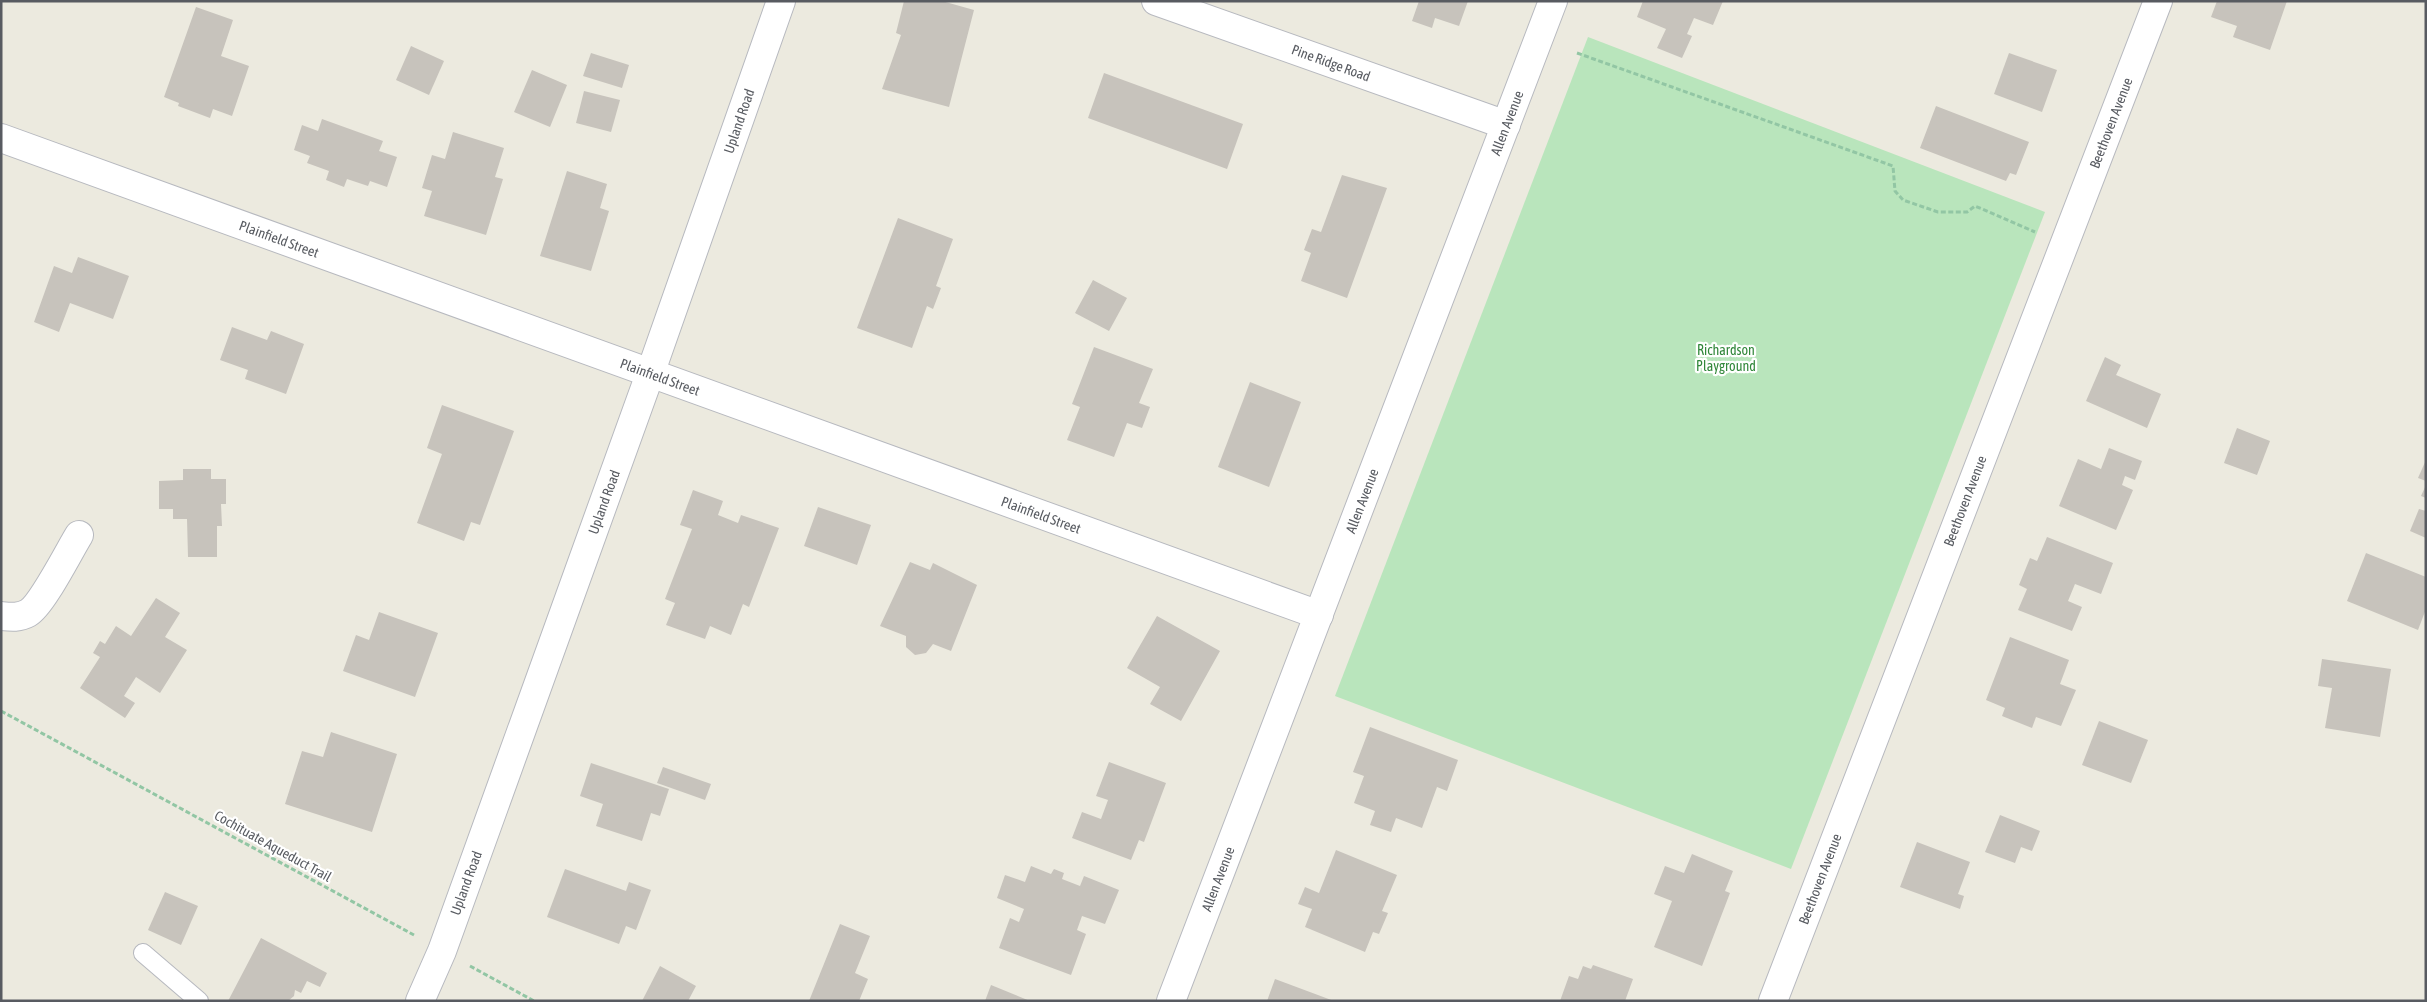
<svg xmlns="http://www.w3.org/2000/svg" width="2427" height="1002" font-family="'Asap Condensed',sans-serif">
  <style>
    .green { fill: #b9e5bc }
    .building { fill: #c7c3bc }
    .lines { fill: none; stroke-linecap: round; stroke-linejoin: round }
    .lane-casing { stroke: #b7b9bf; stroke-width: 20 }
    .street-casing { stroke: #b7b9bf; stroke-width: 30 }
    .path { stroke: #92c6a4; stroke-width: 3; stroke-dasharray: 5 2.5; stroke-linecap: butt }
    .lane { stroke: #fff; stroke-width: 18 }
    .street { stroke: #fff; stroke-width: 28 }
    .labels { text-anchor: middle; stroke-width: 4.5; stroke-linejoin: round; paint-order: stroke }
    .street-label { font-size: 14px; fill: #585b61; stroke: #fff }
    .park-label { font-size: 14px; fill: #31873a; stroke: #fff }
  </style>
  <rect width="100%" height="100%" fill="#eceadf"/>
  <polygon class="green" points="1588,37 2045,212 1791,869 1335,696"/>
  <g class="building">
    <polygon points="904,1 942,1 974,10 949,107 882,89 901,35 896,33"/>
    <polygon points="1419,1 1468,1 1459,26 1435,18 1432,28 1412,21"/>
    <polygon points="1643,1 1723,1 1713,25 1694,18 1687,34 1692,36 1682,58 1657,48 1666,29 1637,17"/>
    <polygon points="2217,1 2287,1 2270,50 2233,37 2237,26 2211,17"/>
    <polygon points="196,7 233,20 221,56 249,66 232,116 213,109 210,118 178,106 179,103 164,97"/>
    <polygon points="411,46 444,61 429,95 396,80"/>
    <polygon points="591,53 629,65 622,88 583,76"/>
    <polygon points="2009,53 2057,70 2042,112 1994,94"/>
    <polygon points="532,70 567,85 550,127 514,112"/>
    <polygon points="1104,73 1243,124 1227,169 1088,118"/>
    <polygon points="584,91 620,100 611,132 576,123"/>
    <polygon points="1936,106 2029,142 2016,175 2010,173 2006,181 1920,148"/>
    <polygon points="322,119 383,141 379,151 397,157 387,187 370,181 368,186 347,179 344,187 326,180 329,171 307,163 310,156 294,150 302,125 318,131"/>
    <polygon points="453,132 504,148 495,177 503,179 486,235 424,216 432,191 422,188 432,155 445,159"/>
    <polygon points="567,171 607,184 600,208 609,211 591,271 540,256"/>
    <polygon points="1342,175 1387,188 1347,298 1301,281 1311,253 1304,250 1312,229 1321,232"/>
    <polygon points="898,218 953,239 936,286 941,288 933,309 927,306 912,348 857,328"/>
    <polygon points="78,257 129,276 113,319 70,303 59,332 34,322 54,266 72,273"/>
    <polygon points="1093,280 1127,298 1109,331 1075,313"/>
    <polygon points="232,327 267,340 271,331 304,344 286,394 245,379 248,370 220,360"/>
    <polygon points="1094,347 1153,369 1139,403 1150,407 1142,428 1127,423 1114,457 1067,440 1080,407 1072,404"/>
    <polygon points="2105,357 2121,365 2116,375 2161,394 2147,428 2086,401"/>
    <polygon points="1250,382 1301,402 1269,487 1218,467"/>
    <polygon points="442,405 514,431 480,525 471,522 464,541 417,523 442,454 427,448"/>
    <polygon points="2237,428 2270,441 2257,475 2224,463"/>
    <polygon points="2109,448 2142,461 2135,480 2125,476 2122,485 2133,490 2116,530 2059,506 2078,459 2101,469"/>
    <polygon points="2426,460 2426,481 2418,478"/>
    <polygon points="183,469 211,469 211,479 226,479 226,504 221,504 222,526 217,526 217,557 188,557 187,519 173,519 173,509 159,509 159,481 183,480"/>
    <polygon points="2426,485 2426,498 2421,496"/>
    <polygon points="693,490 723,501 718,515 738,523 741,515 779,528 749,607 743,604 731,635 710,626 705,639 666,625 675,603 665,599 692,529 680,525"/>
    <polygon points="818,507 871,525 857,565 804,546"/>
    <polygon points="2419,509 2426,511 2426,538 2410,531"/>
    <polygon points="2047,537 2113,563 2101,594 2075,584 2068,601 2082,607 2072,631 2018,610 2027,589 2019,585 2030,558 2037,561"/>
    <polygon points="2366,553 2426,577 2426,609 2418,630 2347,601"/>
    <polygon points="910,562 930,570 933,563 977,585 951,651 933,644 926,653 915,655 906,647 906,636 880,626"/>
    <polygon points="156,598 180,613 165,637 187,650 160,693 136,677 124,696 135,703 125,718 80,688 100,657 93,653 100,641 105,644 116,626 131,636"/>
    <polygon points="379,612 438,633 415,697 343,671 356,635 369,640"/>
    <polygon points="1157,616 1220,651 1181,721 1150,704 1160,687 1127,668"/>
    <polygon points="2010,637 2069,660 2060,684 2076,690 2061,726 2036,717 2032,728 2002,716 2005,708 1986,700"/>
    <polygon points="2322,659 2391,669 2380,737 2325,728 2332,688 2318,686"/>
    <polygon points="2099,721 2148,740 2131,783 2082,765"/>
    <polygon points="1370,727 1458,760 1447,791 1437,787 1422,828 1396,818 1391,832 1370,825 1375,811 1354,803 1364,776 1353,772"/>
    <polygon points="331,732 397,754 372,832 285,804 302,751 323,757"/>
    <polygon points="1109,762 1166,783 1144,842 1139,840 1131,860 1072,838 1082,812 1101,819 1108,800 1096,796"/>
    <polygon points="591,763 669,789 660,816 651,813 642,841 596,826 603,804 580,796"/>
    <polygon points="663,767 711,784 705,800 657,783"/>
    <polygon points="2000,815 2040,831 2032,851 2021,847 2015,863 1985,852"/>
    <polygon points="1917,842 1970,862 1958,894 1964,896 1960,909 1900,887"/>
    <polygon points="1336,850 1397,875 1382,911 1388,913 1379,934 1373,932 1365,952 1305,927 1312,909 1298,904 1305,887 1319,893"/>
    <polygon points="1692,854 1733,871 1725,891 1730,893 1702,966 1654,947 1672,901 1654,894 1665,866 1684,873"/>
    <polygon points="1031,866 1051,874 1054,869 1064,873 1062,879 1080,886 1084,876 1119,890 1105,924 1082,916 1077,930 1086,934 1071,975 999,948 1010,918 1019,922 1024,909 997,898 1005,875 1025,882"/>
    <polygon points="565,869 626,891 629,882 651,890 636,930 626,926 619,944 547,917"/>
    <polygon points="165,892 198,906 181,945 148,930"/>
    <polygon points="840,924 870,936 855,973 868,979 859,1001 809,1001"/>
    <polygon points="261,938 327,973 320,987 307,981 301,993 295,990 294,996 288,1001 228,1001"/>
    <polygon points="1593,965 1633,979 1625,1001 1560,1001 1569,976 1578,979 1583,966 1591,969"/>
    <polygon points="660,966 696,986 688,1001 642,1001"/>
    <polygon points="1275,979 1334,1001 1267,1001"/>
    <polygon points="991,985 1030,1001 985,1001"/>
  </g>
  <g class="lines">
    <defs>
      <polyline id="lane" points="143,953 199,1001"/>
      <g id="street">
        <polyline points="1156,1 1506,125"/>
        <polyline points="1,138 1319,615"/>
        <path d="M1 616C11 617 19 618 28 613 42 605 69 551 79 535"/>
        <polyline points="420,1001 442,951 650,374 781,1"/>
        <polyline points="1171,1001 1553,1"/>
        <polyline points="1773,1001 2158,1"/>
      </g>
    </defs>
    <use href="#lane" class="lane-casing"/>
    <use href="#street" class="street-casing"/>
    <g class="path">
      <polyline points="1577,53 1893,166 1895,191 1903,200 1938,212 1967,212 1975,206 2035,232"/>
      <polyline points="1,711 414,935"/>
      <polyline points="470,966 534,1001"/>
    </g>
    <use href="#lane" class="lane"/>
    <use href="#street" class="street"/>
  </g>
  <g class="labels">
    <g class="street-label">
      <text transform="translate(1331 63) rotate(20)" y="5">Pine Ridge Road</text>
      <text transform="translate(739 121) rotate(-71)" y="5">Upland Road</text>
      <text transform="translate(1507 123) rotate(-69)" y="5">Allen Avenue</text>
      <text transform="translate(2111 123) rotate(-69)" y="5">Beethoven Avenue</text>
      <text transform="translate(279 239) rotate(20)" y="5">Plainfield Street</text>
      <text transform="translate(660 377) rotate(20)" y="5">Plainfield Street</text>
      <text transform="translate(1362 501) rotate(-69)" y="5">Allen Avenue</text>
      <text transform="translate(1965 501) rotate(-69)" y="5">Beethoven Avenue</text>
      <text transform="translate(604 502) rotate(-70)" y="5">Upland Road</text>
      <text transform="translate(1041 515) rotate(20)" y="5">Plainfield Street</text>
      <text transform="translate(273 846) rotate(29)" y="5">Cochituate Aqueduct Trail</text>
      <text transform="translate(1218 879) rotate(-69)" y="5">Allen Avenue</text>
      <text transform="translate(1820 879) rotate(-69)" y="5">Beethoven Avenue</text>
      <text transform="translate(466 883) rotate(-70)" y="5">Upland Road</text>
    </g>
    <g class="park-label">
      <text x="1726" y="355">Richardson<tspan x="1726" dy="16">Playground</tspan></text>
    </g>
  </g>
  <rect width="2427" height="1002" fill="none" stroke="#585b61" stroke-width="5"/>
</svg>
